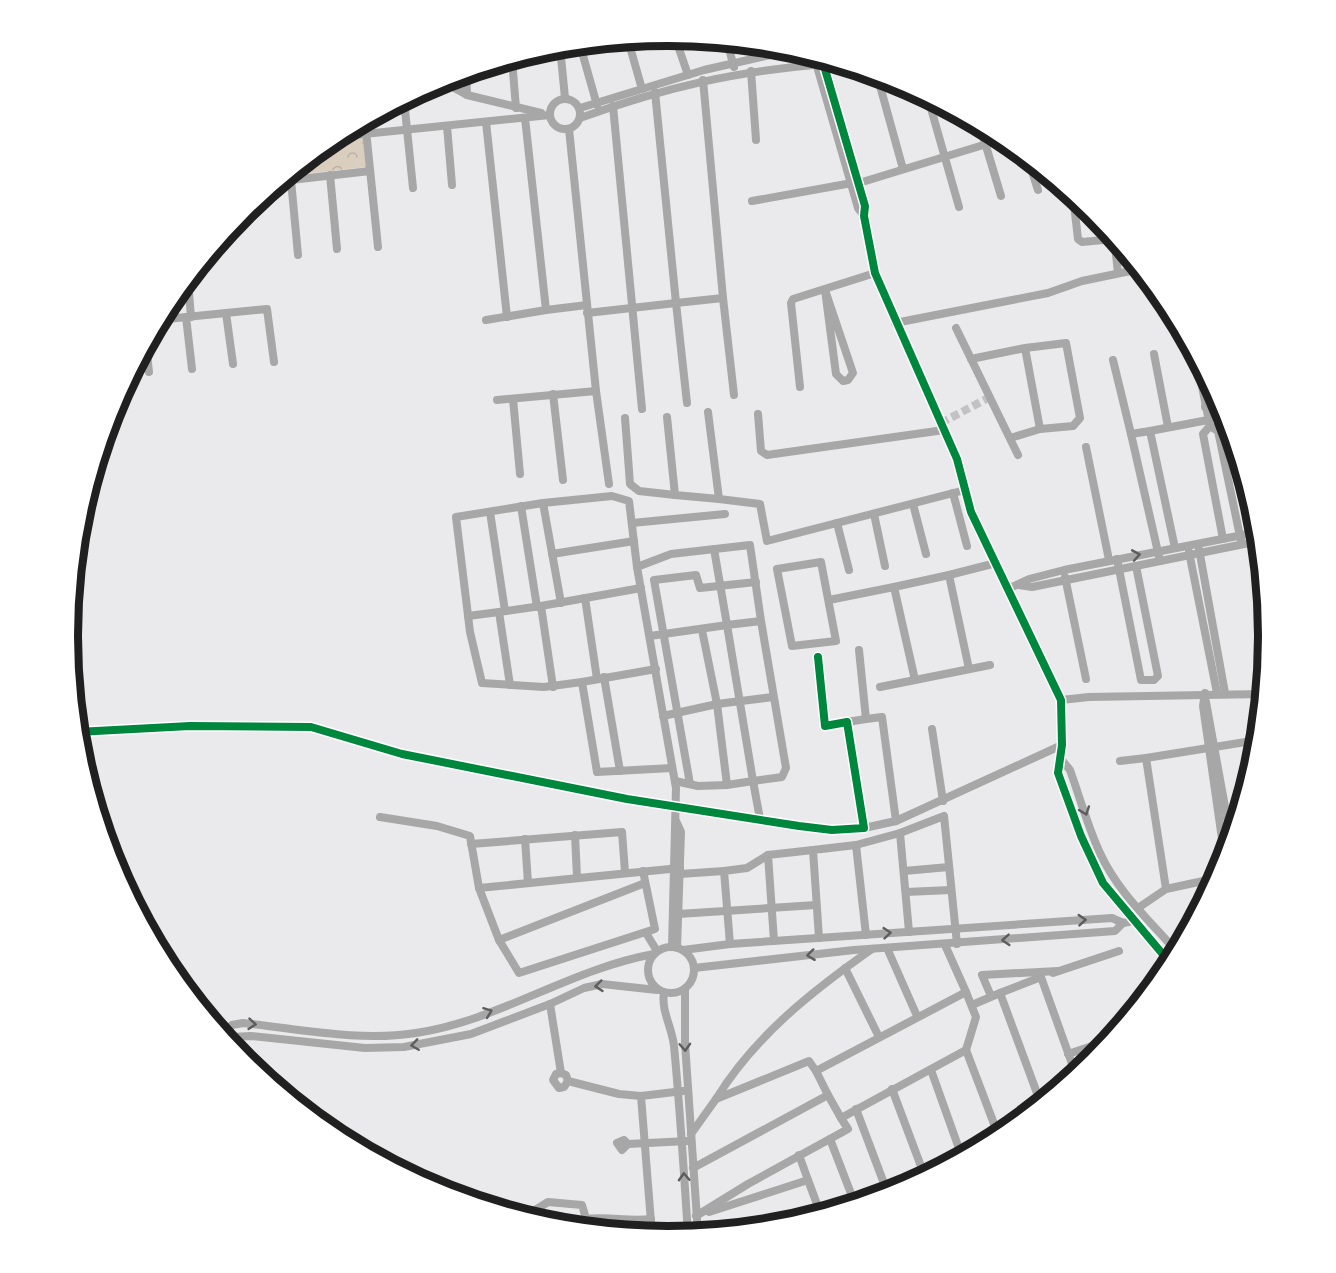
<svg xmlns="http://www.w3.org/2000/svg" width="1336" height="1273" font-family="'Libre Baskerville',serif">
  <style>
    .park { fill: url(#park-crowns) }
    .lines { fill: none; stroke-linecap: round; stroke-linejoin: round }
    .minor-tunnel { stroke: #c2c1c3; stroke-width: 8; stroke-dasharray: 8 4; stroke-linecap: butt }
    .minor { stroke: #a7a7a7; stroke-width: 8 }
    .cycleway-casing { stroke: #fff; stroke-width: 11 }
    .cycleway { stroke: #00873e; stroke-width: 8 }
    .oneway { stroke: #5d5d5d }
    .rim { fill: none; stroke: #212021; stroke-width: 8 }
  </style>
  <defs>
    <pattern id="park-crowns" width="20" height="18" patternUnits="userSpaceOnUse" patternTransform="scale(1.5)"><rect width="20" height="18" fill="#dacebe"/><path d="M2 6a3 3 0 1 1 6 0M12 15a3 3 0 1 1 6 0" fill="none" stroke="#bbb1a3"/></pattern>
  </defs>
  <rect width="100%" height="100%" fill="#eae9eb"/>
  <polygon class="park" points="363,137 366,167 295,175 294,170 330,141"/>
  <g class="lines">
    <polyline class="minor-tunnel" points="941,423 990,397"/>
    <g class="minor">
      <polyline points="675,37 688,75"/>
      <polyline points="628,40 642,89"/>
      <polyline points="727,42 734,67"/>
      <polyline points="580,45 597,105"/>
      <polyline points="560,47 565,98"/>
      <polyline points="814,56 858,208 864,216"/>
      <polyline points="512,59 516,108"/>
      <polyline points="822,59 865,206 864,216 875,273 957,459 971,512 1061,700 1062,745 1058,773 1081,836 1103,883 1171,964"/>
      <polyline points="751,71 756,140"/>
      <polyline points="466,73 467,95"/>
      <polyline points="877,75 903,169"/>
      <polyline points="442,81 467,95 541,113"/>
      <polyline points="655,92 676,303 723,298 703,80"/>
      <polyline points="928,98 959,207"/>
      <circle cx="565" cy="114" r="15"/>
      <polyline points="404,100 413,188"/>
      <polyline points="613,106 642,409"/>
      <polyline points="580,108 704,70 792,50"/>
      <path d="M580 118C666 87 733 72 823 64"/>
      <polyline points="365,121 378,247"/>
      <polyline points="486,122 507,317"/>
      <polyline points="447,126 452,185"/>
      <polyline points="980,126 1001,196"/>
      <polyline points="569,129 596,391"/>
      <polyline points="335,137 550,115"/>
      <polyline points="1028,159 1038,190"/>
      <polyline points="330,175 337,249"/>
      <polyline points="859,183 1003,139"/>
      <polyline points="1073,196 1078,239 1082,242 1114,239"/>
      <polyline points="752,201 852,183"/>
      <polyline points="1114,237 1118,273"/>
      <polyline points="298,255 291,180 370,171"/>
      <polyline points="188,280 191,317"/>
      <polygon points="825,290 853,373 848,380 843,381 836,374"/>
      <polyline points="723,298 734,395"/>
      <polyline points="546,310 587,305"/>
      <polyline points="226,313 233,364"/>
      <polyline points="587,313 676,303 687,403"/>
      <polyline points="186,317 267,309 274,362"/>
      <polyline points="159,320 186,317 192,369"/>
      <polyline points="486,320 546,310 525,118"/>
      <polyline points="895,323 1048,293 1082,281 1140,269"/>
      <polyline points="956,328 1018,455"/>
      <polyline points="146,345 149,372"/>
      <polyline points="1154,354 1168,427"/>
      <polyline points="1196,357 1210,426 1218,431 1241,541"/>
      <polyline points="971,359 1025,348 1040,429 1073,426 1080,418 1066,343 1025,348"/>
      <polyline points="1113,360 1131,434"/>
      <polyline points="800,387 791,303 793,299 875,273"/>
      <polyline points="553,394 563,480"/>
      <polyline points="513,399 520,474"/>
      <polyline points="497,400 596,391 609,484"/>
      <polyline points="1205,407 1221,404"/>
      <polyline points="708,412 719,499 760,504 767,541 965,490"/>
      <polyline points="758,414 761,451 767,455 944,430"/>
      <polyline points="667,417 675,495 719,499"/>
      <polyline points="625,418 630,484 639,491 675,495"/>
      <polyline points="1210,426 1203,434 1223,539"/>
      <polyline points="1150,431 1208,420"/>
      <polyline points="1010,438 1040,429"/>
      <polyline points="1086,447 1109,560"/>
      <polyline points="953,493 967,546"/>
      <polyline points="543,503 561,603"/>
      <polyline points="913,504 926,554"/>
      <polyline points="521,506 537,607"/>
      <polyline points="490,512 505,611"/>
      <polyline points="874,514 885,566"/>
      <polyline points="632,523 725,514"/>
      <polyline points="837,523 849,570"/>
      <polyline points="1199,549 1225,693"/>
      <polyline points="1189,552 1217,693"/>
      <polyline points="552,554 634,541"/>
      <polyline points="1117,559 1141,680 1154,680 1158,676 1136,566"/>
      <polyline points="1160,561 1131,434 1150,431 1175,548"/>
      <polygon points="821,562 836,641 792,646 777,569"/>
      <polyline points="949,575 996,563"/>
      <polyline points="1065,577 1086,679"/>
      <polyline points="1019,585 1032,587 1259,541"/>
      <polyline points="894,587 949,575 969,669"/>
      <polyline points="1008,589 1029,579 1064,570 1258,532"/>
      <polyline points="585,598 597,679"/>
      <polyline points="829,600 894,587 915,680"/>
      <polyline points="541,606 641,588"/>
      <polyline points="499,612 541,606 553,687"/>
      <polyline points="468,616 499,612 510,685"/>
      <polyline points="702,630 717,704 727,785 753,781 760,819"/>
      <polyline points="650,636 727,625 714,549"/>
      <polyline points="859,650 866,719 882,717 896,821 864,828"/>
      <polyline points="656,669 582,682 597,772 672,768"/>
      <polyline points="604,677 620,771"/>
      <polyline points="582,682 544,687 482,683 470,632 456,517 543,503 612,496 629,501 637,567"/>
      <polyline points="880,687 990,665"/>
      <polyline points="1205,693 1203,706 1225,860"/>
      <polyline points="1061,700 1089,697 1263,694"/>
      <polyline points="1206,702 1231,840"/>
      <polyline points="663,716 717,704 773,697"/>
      <polyline points="847,722 866,719"/>
      <polyline points="932,729 943,801"/>
      <polyline points="77,732 190,726 311,727 402,754 627,799 799,826 832,830 864,828 847,722 825,726 818,657"/>
      <path d="M1061 759 1070 770C1080 798 1088 827 1100 853 1117 891 1150 921 1177 952"/>
      <polyline points="1120,761 1146,758"/>
      <polyline points="675,781 698,786 727,785"/>
      <polyline points="690,784 654,580 696,575 700,588 756,582"/>
      <polyline points="380,817 437,826 470,836 479,888 680,868"/>
      <polyline points="676,821 681,832 677,948"/>
      <polyline points="896,821 1062,745"/>
      <polyline points="575,835 577,877"/>
      <polyline points="525,839 528,883"/>
      <polyline points="471,844 622,832 625,872"/>
      <polyline points="856,845 900,833"/>
      <polyline points="904,871 949,867"/>
      <polyline points="680,874 724,871"/>
      <polyline points="479,888 499,940 519,973 655,929 643,871"/>
      <polyline points="1166,889 1217,878"/>
      <polyline points="906,892 951,890"/>
      <polyline points="1138,908 1166,889 1146,758 1258,740"/>
      <polyline points="678,914 816,905"/>
      <polyline points="909,932 900,833 944,816 957,944"/>
      <polyline points="646,933 657,951"/>
      <polyline points="819,938 813,850 856,845 866,935"/>
      <polyline points="499,940 645,883"/>
      <polyline points="774,941 768,855 813,850"/>
      <polyline points="730,944 724,871 747,868 768,855"/>
      <circle cx="671" cy="970" r="23"/>
      <polyline points="672,947 676,788 637,567 671,554 750,545 761,621 727,625 753,781 782,777 786,768 761,621"/>
      <polyline points="887,948 917,1016"/>
      <path d="M872 949C812 991 755 1036 716 1099L809 1061 816 1071 966 992 945 945"/>
      <polyline points="683,950 730,944 1112,918 1123,923 1134,921"/>
      <polyline points="694,968 854,950 1115,931 1123,923"/>
      <polyline points="845,968 879,1037"/>
      <polyline points="1053,973 1119,951"/>
      <polyline points="685,989 685,1043 698,1234"/>
      <path d="M664 993C661 1011 672 1027 674 1046 680 1109 684 1172 688 1235"/>
      <polyline points="1000,993 1041,977 1076,1075"/>
      <polyline points="991,996 982,975 1058,971"/>
      <polyline points="550,1004 561,1073"/>
      <polyline points="972,1005 1000,993 1041,1104"/>
      <polyline points="220,1033 232,1037 251,1036 365,1048 404,1047 471,1034 550,1004 584,988 602,984 657,990"/>
      <path d="M221 1033 232 1025 243 1023C300 1029 359 1042 416 1033 498 1021 570 969 654 954"/>
      <polyline points="966,1050 999,1137"/>
      <polyline points="1068,1054 1110,1040"/>
      <polyline points="931,1070 962,1157"/>
      <polyline points="816,1071 828,1095"/>
      <polyline points="568,1081 566,1075 561,1073 556,1074 553,1080 559,1088 564,1087 568,1081 619,1094 641,1096"/>
      <polyline points="892,1089 925,1177"/>
      <polyline points="856,1109 888,1194"/>
      <polyline points="691,1134 716,1099"/>
      <polyline points="830,1139 855,1204"/>
      <polyline points="628,1144 624,1140 617,1143 622,1150 628,1144 688,1141"/>
      <polyline points="799,1155 808,1180"/>
      <polyline points="693,1168 828,1095 841,1118 966,1050 976,1017 966,992"/>
      <polyline points="709,1212 808,1180 821,1215"/>
      <polyline points="696,1216 748,1184 848,1129 841,1118"/>
      <polyline points="524,1217 548,1202 582,1205 589,1229"/>
      <path d="M586 1219C608 1216 629 1222 651 1219"/>
      <polyline points="652,1235 641,1096 683,1091"/>
    </g>
    <defs>
      <g id="cycleway">
        <polyline points="822,59 865,206 864,216 875,273 957,459 971,512 1061,700 1062,745 1058,773 1081,836 1103,883 1171,964"/>
        <polyline points="77,732 190,726 311,727 402,754 627,799 799,826 832,830 864,828 847,722 825,726 818,657"/>
      </g>
    </defs>
    <use href="#cycleway" class="cycleway-casing"/>
    <use href="#cycleway" class="cycleway"/>
  </g>
  <defs><path id="oneway-chevron" d="M-2-3.5L2.5 0L-2 3.5" fill="none" stroke-width="1.6" stroke-linecap="round" stroke-linejoin="round" transform="scale(1.5)"/></defs>
  <g class="oneway">
    <use href="#oneway-chevron" transform="translate(1136 555) rotate(-10)"/>
    <use href="#oneway-chevron" transform="translate(1085 811) rotate(70)"/>
    <use href="#oneway-chevron" transform="translate(1082 920) rotate(-4)"/>
    <use href="#oneway-chevron" transform="translate(887 933) rotate(-5)"/>
    <use href="#oneway-chevron" transform="translate(1006 940) rotate(176)"/>
    <use href="#oneway-chevron" transform="translate(811 955) rotate(173)"/>
    <use href="#oneway-chevron" transform="translate(599 986) rotate(174)"/>
    <use href="#oneway-chevron" transform="translate(488 1012) rotate(-21)"/>
    <use href="#oneway-chevron" transform="translate(252 1024) rotate(5)"/>
    <use href="#oneway-chevron" transform="translate(415 1045) rotate(172)"/>
    <use href="#oneway-chevron" transform="translate(685 1047) rotate(87)"/>
    <use href="#oneway-chevron" transform="translate(684 1177) rotate(-93)"/>
  </g>
  <path d="M0 0H1336V1273H0ZM78 636a590 590 0 1 1 1180 0a590 590 0 1 1-1180 0Z" fill="#fff" fill-rule="evenodd"/>
  <path class="rim" d="M78 636a590 590 0 1 1 1180 0a590 590 0 1 1-1180 0Z"/>
</svg>
